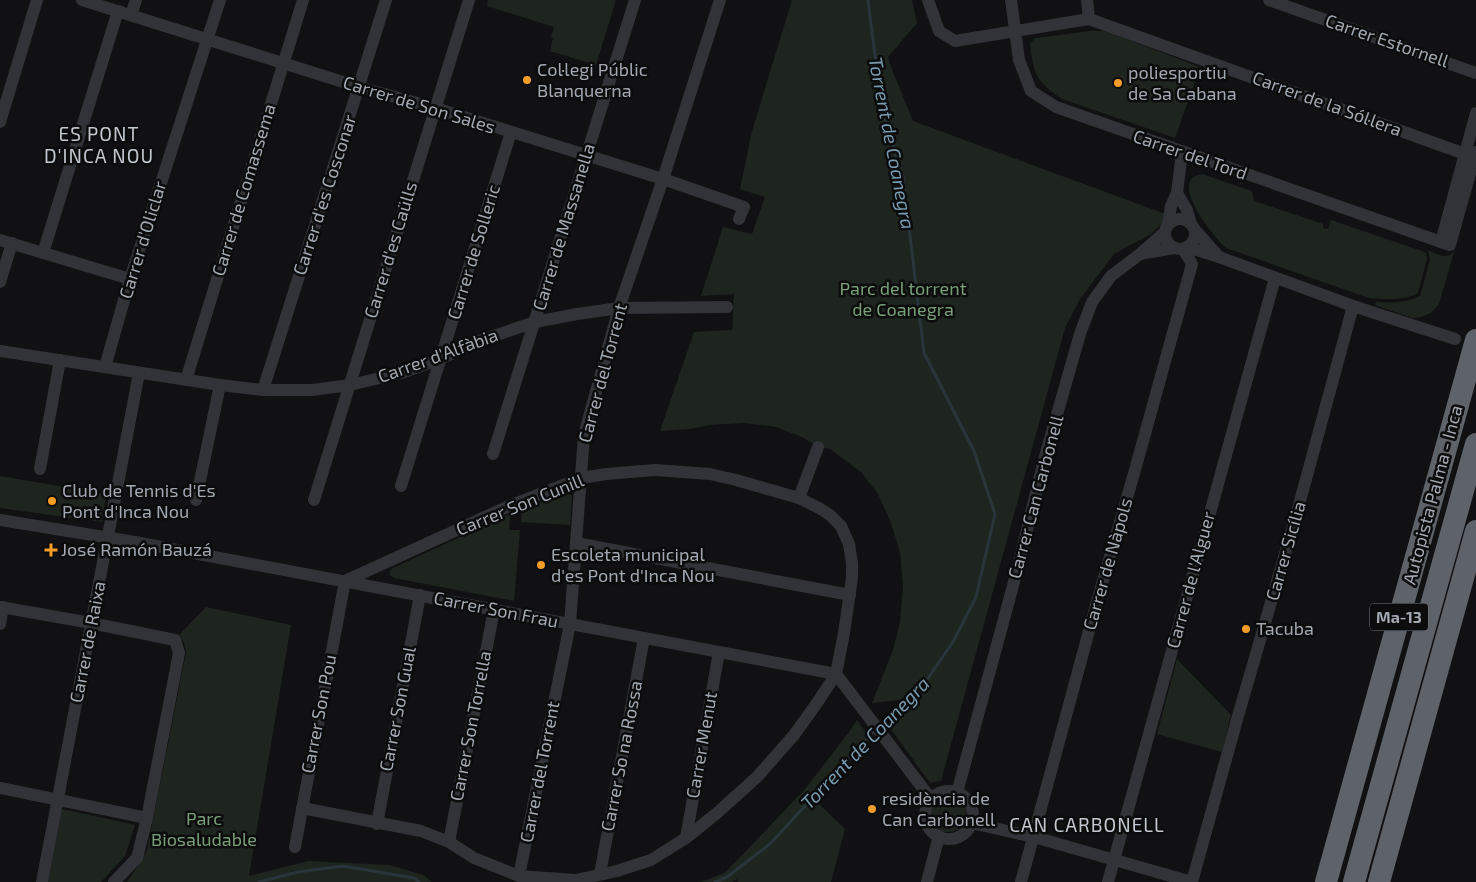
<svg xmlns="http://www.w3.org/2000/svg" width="1476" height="882" font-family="'Exo 2',sans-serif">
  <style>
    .green { fill: #1d251e }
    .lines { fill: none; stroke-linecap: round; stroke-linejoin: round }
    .stream { stroke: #2a353b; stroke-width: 3 }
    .street { stroke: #323338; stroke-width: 12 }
    .highway { stroke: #5e6269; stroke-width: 22 }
    .poi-dot { fill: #f39d28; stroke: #0c0c0d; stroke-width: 2 }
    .labels { text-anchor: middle; stroke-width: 5; stroke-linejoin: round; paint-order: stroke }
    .shield { fill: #0c0c0d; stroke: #757a81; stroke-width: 1 }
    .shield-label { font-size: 16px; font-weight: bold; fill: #a2a9b3 }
    .street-label { font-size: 18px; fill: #a2a9b3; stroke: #0c0c0d }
    .poi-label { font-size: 18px; fill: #a2a9b3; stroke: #0c0c0d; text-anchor: start }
    .park-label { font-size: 18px; fill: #799f79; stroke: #0c0c0d }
    .neighbourhood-label { font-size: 19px; letter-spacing: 1px; fill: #c3c7cf; stroke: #0c0c0d }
    .water-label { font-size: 19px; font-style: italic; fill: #789ab0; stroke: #0c0c0d }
  </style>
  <rect width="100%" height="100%" fill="#111113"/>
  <g class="green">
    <polygon points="488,0 616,0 596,65 550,51 553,38 551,37 554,27 487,6"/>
    <polygon points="792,0 912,0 917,23 888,57 891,67 913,121 1171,216 1151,234 1114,254 1080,299 1065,328 941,781 930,783 890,728 900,700 872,703 893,650 900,622 903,587 900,552 891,523 878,494 861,472 830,449 818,447 802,437 776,427 743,423 710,425 689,429 660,431 694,332 732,330 734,294 701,296 723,227 752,234 765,197 740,189 752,131"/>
    <path d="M1090 31H1105L1200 67 1175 138 1062 99C1037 82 1033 74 1030 44L1035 38Z"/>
    <path d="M1202 174 1252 191 1254 201 1323 224V228L1328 229 1331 220 1422 251 1426 253 1427 259 1418 293C1403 301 1383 300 1366 297L1226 248C1214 238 1166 179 1202 174Z"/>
    <path d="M1428 250C1437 254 1446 260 1454 252L1439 304 1431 313 1421 317 1412 318 1375 305 1376 302C1390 303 1407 303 1420 296L1430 260Z"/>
    <polygon points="0,476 106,494 102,522 0,508"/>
    <polygon points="566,492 569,492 572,496 570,525 521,522 522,509"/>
    <polygon points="510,514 509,530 520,530 514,601 394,578 390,575 390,571 393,568"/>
    <polygon points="206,607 291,625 249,876 308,861 390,865 423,875 432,882 127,882 140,863 147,850 186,653 184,643 179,635"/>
    <polygon points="1177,659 1231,715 1222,752 1157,734"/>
    <polygon points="857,720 871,739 861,749 816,801 845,829 831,882 738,882 737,879 732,882 701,882 724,873 745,852 805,789 849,732"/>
    <circle cx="948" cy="814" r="18"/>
    <polygon points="62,809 135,825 125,856 101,882 48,882"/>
  </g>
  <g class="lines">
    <g class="stream">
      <polyline points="868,0 875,56 886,123 903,177 924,353 974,451 995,514 976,597 953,642 919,691 880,726"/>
      <polyline points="259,882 298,872 343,866 414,878 419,882"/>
      <polyline points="715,882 727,877 770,844 875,730"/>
    </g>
    <g class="street">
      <polyline points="82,0 359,87 435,108 663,179 744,207 739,219"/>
      <polyline points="928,0 939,31 955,41 1089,19 1465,154"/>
      <polyline points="1011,0 1019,60 1031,91 1056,107 1441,242 1450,245 1476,152"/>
      <polyline points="1087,0 1089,19"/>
      <polyline points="1269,0 1476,73"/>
      <polyline points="131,15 136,0"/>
      <polyline points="0,122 37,0"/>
      <polyline points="1177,193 1187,210 1191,224"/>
      <circle cx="1180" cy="234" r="15"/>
      <polyline points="1168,224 1171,206 1177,193 1182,152"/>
      <polyline points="1195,230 1219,257"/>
      <polyline points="0,240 130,279"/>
      <polyline points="1441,242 1476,113"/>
      <polyline points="1187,247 1219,257 1353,306 1455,339"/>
      <polyline points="43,253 118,11"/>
      <polyline points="1140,254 1174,248"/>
      <polyline points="0,282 12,243"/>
      <polyline points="0,351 220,385 263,390 312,390 350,385 401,373 440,359 479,341 535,322 577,314 619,308 727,307"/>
      <polyline points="105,367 130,279 220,0"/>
      <polyline points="186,380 303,0"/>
      <polyline points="263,390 386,0"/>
      <polyline points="493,454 635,0"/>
      <polyline points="40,469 60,360"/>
      <polyline points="401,486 511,132"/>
      <polyline points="799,498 818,447"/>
      <polyline points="196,500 220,385"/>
      <polyline points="314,500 469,0"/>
      <polyline points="0,520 135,542 836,674 931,799"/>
      <polyline points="576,543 850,595"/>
      <polyline points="0,607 91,623 175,640 179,653 147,818 137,858 114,882"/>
      <polyline points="0,624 3,607"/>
      <polyline points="0,788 147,818"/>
      <circle cx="949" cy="815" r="24"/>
      <polyline points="957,793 1018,567 1044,460 1080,334 1092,302 1111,276 1140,254 1165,232"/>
      <polyline points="971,823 1034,837 1192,882 1238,716 1296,516 1353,306"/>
      <polyline points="377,824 420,595"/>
      <polyline points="686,838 719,652"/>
      <polyline points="449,842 494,610"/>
      <polyline points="295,847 345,581 509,506 581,478 606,474 655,470 710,474 736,480 799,498 819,508 830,515 841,526 849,544 852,563 852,578 844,633 836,674 817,703 794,735 757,777 717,813 686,838 651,860 617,871 576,880 519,876 474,858 449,842 421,831 302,808"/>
      <polyline points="600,874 644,638"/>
      <polyline points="519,876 570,624 584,435 619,308 663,179 720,0"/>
      <polyline points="42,882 139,373"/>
      <polyline points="927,882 939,836"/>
      <polyline points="1021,882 1096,605 1135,470 1192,264 1183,249"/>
      <polyline points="1108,882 1275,278"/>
    </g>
    <g class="highway">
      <polyline points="1326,882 1476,340"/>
      <polyline points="1354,882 1476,444"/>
      <polyline points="1379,882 1476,531"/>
    </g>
  </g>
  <g class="poi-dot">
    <circle cx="527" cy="80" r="5"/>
    <circle cx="1118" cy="83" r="5"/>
    <circle cx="52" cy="501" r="5"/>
    <path d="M48.5 542.5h5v5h5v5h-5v5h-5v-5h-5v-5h5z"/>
    <circle cx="541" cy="565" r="5"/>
    <circle cx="1246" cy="629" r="5"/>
    <circle cx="872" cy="809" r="5"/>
  </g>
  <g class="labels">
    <rect class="shield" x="1370" y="603.5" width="58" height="27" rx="4"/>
    <g class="shield-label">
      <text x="1399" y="623">Ma-13</text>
    </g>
    <g class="street-label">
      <text transform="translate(1387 41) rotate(19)" y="6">Carrer Estornell</text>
      <text transform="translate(1327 104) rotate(20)" y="6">Carrer de la Sól·lera</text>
      <text transform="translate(419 105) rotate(17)" y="6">Carrer de Son Sales</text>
      <text transform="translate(1190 155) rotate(19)" y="6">Carrer del Tord</text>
      <text transform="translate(244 190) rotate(-73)" y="6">Carrer de Comassema</text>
      <text transform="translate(325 195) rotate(-72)" y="6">Carrer d'es Cosconar</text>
      <text transform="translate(564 227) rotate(-73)" y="6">Carrer de Massanella</text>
      <text transform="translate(143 240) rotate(-73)" y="6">Carrer d'Oliclar</text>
      <text transform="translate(391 250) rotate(-73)" y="6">Carrer d'es Caülls</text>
      <text transform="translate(474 252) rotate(-73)" y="6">Carrer de Solleric</text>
      <text transform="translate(438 356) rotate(-20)" y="6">Carrer d'Alfàbia</text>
      <text transform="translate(603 373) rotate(-75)" y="6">Carrer del Torrent</text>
      <text transform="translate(1433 495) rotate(-75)" y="6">Autopista Palma - Inca</text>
      <text transform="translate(1036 497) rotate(-75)" y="6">Carrer Can Carbonell</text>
      <text transform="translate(520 505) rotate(-22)" y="6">Carrer Son Cunill</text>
      <text transform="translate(1286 551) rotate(-74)" y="6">Carrer Sicília</text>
      <text transform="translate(1108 564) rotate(-74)" y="6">Carrer de Nàpols</text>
      <text transform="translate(1191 580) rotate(-75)" y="6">Carrer de l'Alguer</text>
      <text transform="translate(496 610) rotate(11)" y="6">Carrer Son Frau</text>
      <text transform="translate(88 642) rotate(-79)" y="6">Carrer de Raixa</text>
      <text transform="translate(398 709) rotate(-79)" y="6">Carrer Son Gual</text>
      <text transform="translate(319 714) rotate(-79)" y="6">Carrer Son Pou</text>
      <text transform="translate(471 726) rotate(-79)" y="6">Carrer Son Torrella</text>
      <text transform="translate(702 745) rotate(-80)" y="6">Carrer Menut</text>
      <text transform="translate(622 756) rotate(-79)" y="6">Carrer So na Rossa</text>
      <text transform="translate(540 772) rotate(-79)" y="6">Carrer del Torrent</text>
    </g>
    <g class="poi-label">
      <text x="537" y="76">Col·legi Públic<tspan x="537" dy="21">Blanquerna</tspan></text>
      <text x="1128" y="79">poliesportiu<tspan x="1128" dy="21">de Sa Cabana</tspan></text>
      <text x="62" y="497">Club de Tennis d'Es<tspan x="62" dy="21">Pont d'Inca Nou</tspan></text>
      <text x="61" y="556">José Ramón Bauzá</text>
      <text x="551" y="561">Escoleta municipal<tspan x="551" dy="21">d'es Pont d'Inca Nou</tspan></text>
      <text x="1256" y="635">Tacuba</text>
      <text x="882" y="805">residència de<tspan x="882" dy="21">Can Carbonell</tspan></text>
    </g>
    <g class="park-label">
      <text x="903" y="295">Parc del torrent<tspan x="903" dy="21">de Coanegra</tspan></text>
      <text x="204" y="825">Parc<tspan x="204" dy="21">Biosaludable</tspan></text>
    </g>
    <g class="neighbourhood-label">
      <text x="99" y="141">ES PONT<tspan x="99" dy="22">D'INCA NOU</tspan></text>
      <text x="1087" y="832">CAN CARBONELL</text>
    </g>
    <g class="water-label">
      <text transform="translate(892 143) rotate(79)" y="7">Torrent de Coanegra</text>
      <text transform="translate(865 743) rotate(-46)" y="7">Torrent de Coanegra</text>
    </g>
  </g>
</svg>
